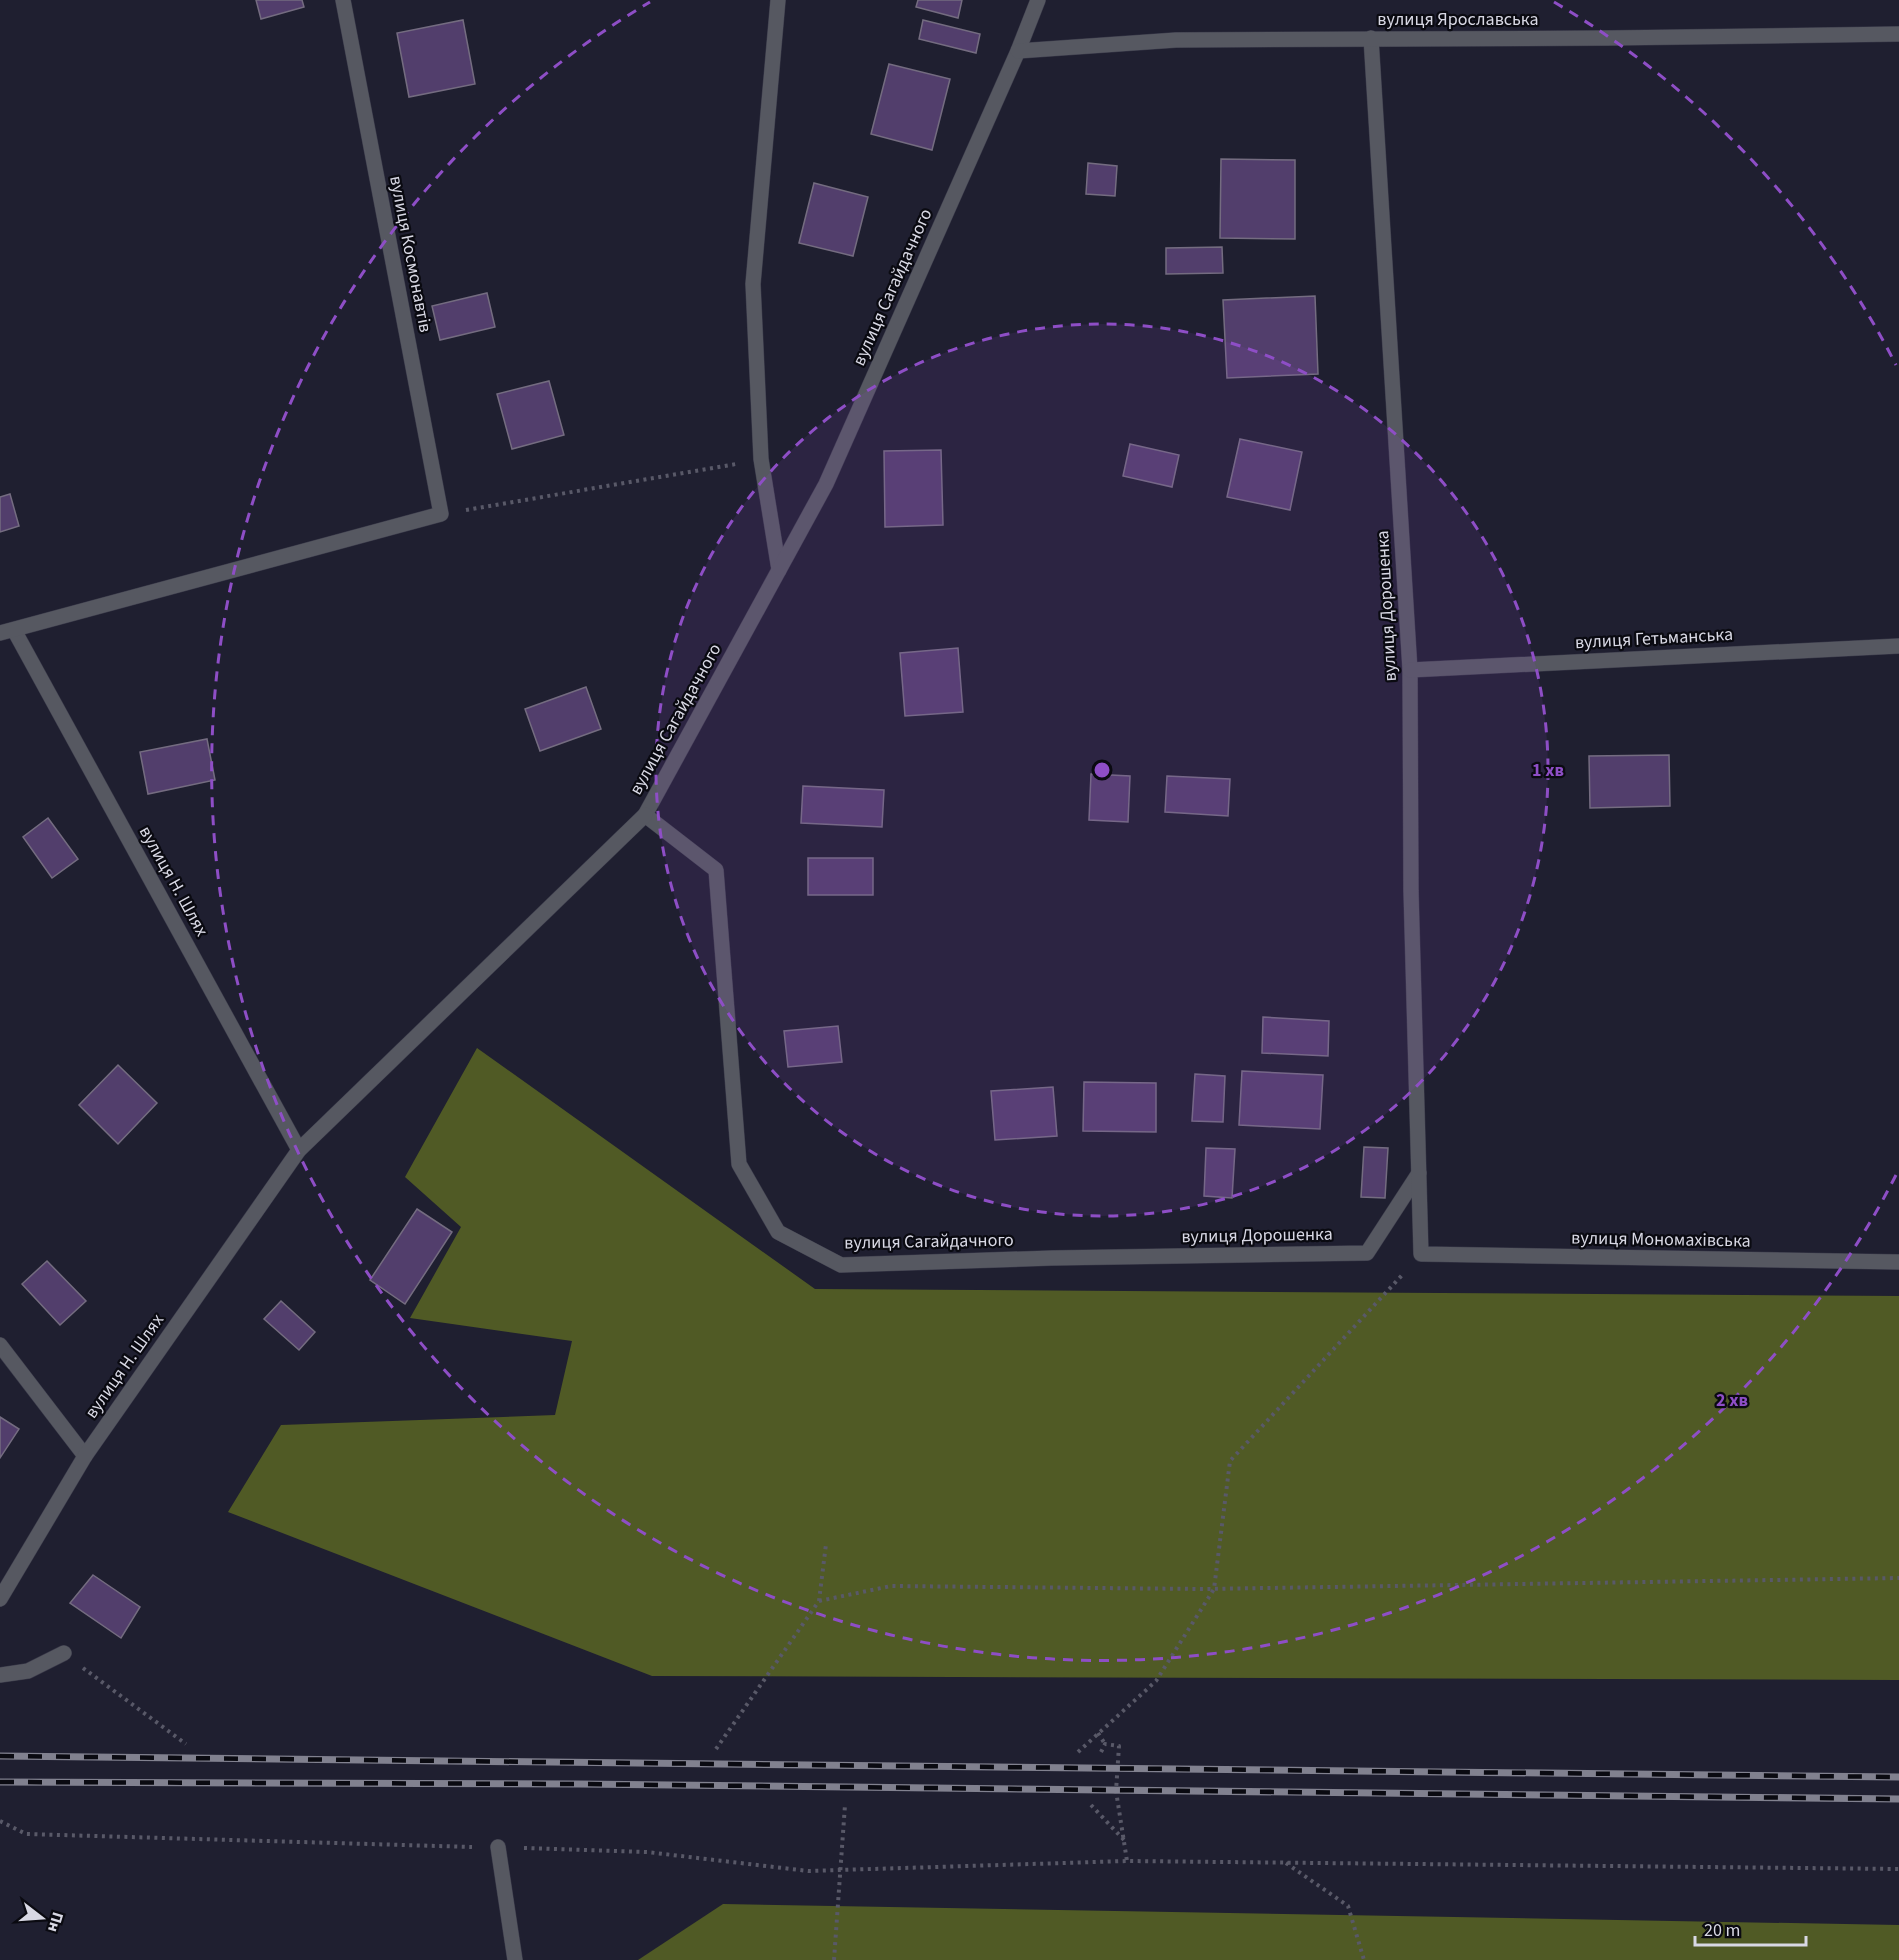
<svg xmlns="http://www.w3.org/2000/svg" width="1899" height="1960" font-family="'Source Sans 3',sans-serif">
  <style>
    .forest { fill: #505a25 }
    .building { fill: #523e6c; stroke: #746c80; stroke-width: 1.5 }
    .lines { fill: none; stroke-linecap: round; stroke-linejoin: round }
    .lane-casing { stroke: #393949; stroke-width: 16 }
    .street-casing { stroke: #393949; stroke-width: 16 }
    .path { stroke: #595968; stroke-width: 4; stroke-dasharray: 3 4.5; stroke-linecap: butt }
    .lane { stroke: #565861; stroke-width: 15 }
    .street { stroke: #565861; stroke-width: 15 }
    .rail-casing { stroke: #81818f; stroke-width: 7 }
    .rail { stroke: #0a0a11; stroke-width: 4.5; stroke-dasharray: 14; stroke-linecap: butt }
    .ring { fill: none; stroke: #8e4ec6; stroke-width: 3; stroke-dasharray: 10 8 }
    .labels { text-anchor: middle; stroke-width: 4.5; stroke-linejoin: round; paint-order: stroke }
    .street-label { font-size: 18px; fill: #d8d8e4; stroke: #0a0a11 }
    .centre { fill: #8e4ec6; stroke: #0a0a11; stroke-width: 3 }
    .ring-label { font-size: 18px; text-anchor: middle; font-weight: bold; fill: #8e4ec6; stroke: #0a0a11; stroke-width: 4.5; stroke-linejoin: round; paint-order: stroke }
  </style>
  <rect width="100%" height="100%" fill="#1f1f30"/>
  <g class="forest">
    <polygon points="477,1048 815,1289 1899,1296 1899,1680 652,1676 228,1512 281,1425 555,1415 572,1341 410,1318 461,1227 405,1177"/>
    <polygon points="723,1904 1899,1925 1899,1960 638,1960"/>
  </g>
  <g class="building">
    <polygon points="256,0 302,0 304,7 261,19"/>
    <polygon points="918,0 962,0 958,18 916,7"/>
    <polygon points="463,20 475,84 409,97 397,33"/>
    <polygon points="923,20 980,34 976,53 919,39"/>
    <polygon points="889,64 950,79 932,150 871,134"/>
    <polygon points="1221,159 1295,160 1295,239 1220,238"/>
    <polygon points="1088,163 1117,166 1115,196 1086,194"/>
    <polygon points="814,183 868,197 853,256 799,243"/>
    <polygon points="1222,247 1223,273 1166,274 1166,248"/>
    <polygon points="487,293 495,327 440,340 432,306"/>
    <polygon points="1315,296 1318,374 1227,378 1223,300"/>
    <polygon points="549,381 564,435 512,449 497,394"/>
    <polygon points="1240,439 1302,452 1290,510 1227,497"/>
    <polygon points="1130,444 1179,455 1172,487 1123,476"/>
    <polygon points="941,450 943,525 885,527 884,451"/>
    <polygon points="10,494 19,526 0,532 0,497"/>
    <polygon points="958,648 963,712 905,716 900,653"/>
    <polygon points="586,687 601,729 540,751 525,709"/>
    <polygon points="207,739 215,780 148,794 140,752"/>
    <polygon points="1669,755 1670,806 1590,808 1589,756"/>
    <polygon points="1091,774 1130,776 1128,822 1089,820"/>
    <polygon points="1167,776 1230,779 1228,816 1165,812"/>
    <polygon points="803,786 884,790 882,827 801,823"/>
    <polygon points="48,818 78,859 52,878 23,837"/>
    <rect x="808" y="858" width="65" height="37"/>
    <polygon points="1263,1017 1329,1021 1328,1056 1262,1053"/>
    <polygon points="838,1026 842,1062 788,1067 784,1031"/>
    <polygon points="118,1065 157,1103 118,1144 79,1105"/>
    <polygon points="1242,1071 1323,1075 1320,1129 1239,1125"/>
    <polygon points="1195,1074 1225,1076 1223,1122 1192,1121"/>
    <polygon points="1084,1082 1156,1083 1156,1132 1083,1131"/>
    <polygon points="1053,1087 1057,1136 995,1140 991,1091"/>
    <polygon points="1364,1147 1388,1148 1385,1198 1361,1197"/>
    <polygon points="1206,1148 1235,1149 1232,1198 1204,1196"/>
    <polygon points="417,1209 452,1232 405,1304 370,1280"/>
    <polygon points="47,1261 86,1301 60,1325 22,1284"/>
    <polygon points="281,1301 315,1332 299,1350 264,1319"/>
    <polygon points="0,1417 19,1429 0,1458"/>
    <polygon points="93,1575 140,1607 121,1638 70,1603"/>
  </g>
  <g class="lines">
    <defs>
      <g id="lane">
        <polyline points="0,1675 28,1671 64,1653"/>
        <polyline points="498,1847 515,1960"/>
      </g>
      <g id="street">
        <polyline points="778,0 753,284 761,459 779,570"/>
        <polyline points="1038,0 1018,51 826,484 645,815 716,870 739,1164 778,1232 841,1265 1052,1258 1367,1253 1419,1173"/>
        <polyline points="1371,38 1410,670 1411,891 1421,1254 1899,1262"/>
        <polyline points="1018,51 1176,40 1608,38 1899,34"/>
        <polyline points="14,630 299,1150"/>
        <polyline points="0,633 441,514 343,0"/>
        <polyline points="1410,670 1899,646"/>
        <polyline points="0,1345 85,1456"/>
        <polyline points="0,1599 85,1456 299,1150 645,815"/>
      </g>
    </defs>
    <use href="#lane" class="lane-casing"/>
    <use href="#street" class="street-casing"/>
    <g class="path">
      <polyline points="466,510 736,464"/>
      <polyline points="819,1601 891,1586 1204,1589 1899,1578"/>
      <polyline points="83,1668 186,1744"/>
      <polyline points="1098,1733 1105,1744"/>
      <polyline points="716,1749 819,1601 826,1544"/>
      <polyline points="1078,1752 1156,1681 1214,1589 1230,1461 1404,1273"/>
      <polyline points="1101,1752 1105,1744 1119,1746 1116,1791 1127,1861"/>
      <polyline points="1091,1805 1124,1840"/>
      <polyline points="0,1821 26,1834 472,1847"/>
      <polyline points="524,1848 647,1852 808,1871 1127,1861 1899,1869"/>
      <polyline points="1286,1863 1348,1906 1364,1960"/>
      <polyline points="834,1960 845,1805"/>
    </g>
    <use href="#lane" class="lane"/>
    <use href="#street" class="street"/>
    <defs>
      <g id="rail">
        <polyline points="0,1756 1899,1777"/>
        <polyline points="0,1782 579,1784 1899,1799"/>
      </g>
    </defs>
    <use href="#rail" class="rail-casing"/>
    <use href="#rail" class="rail"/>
  </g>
  <circle cx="1102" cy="770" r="446" fill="#8e4ec6" fill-opacity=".12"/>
  <g class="ring">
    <circle cx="1102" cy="770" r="446"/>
    <path d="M1896 1175A891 891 0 1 1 650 2M1554 2A891 891 0 0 1 1896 365"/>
  </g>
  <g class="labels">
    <g class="street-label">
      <text x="1458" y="25">вулиця Ярославська</text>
      <text transform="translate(411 254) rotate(79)" y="6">вулиця Космонавтів</text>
      <text transform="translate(892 287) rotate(-66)" y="6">вулиця Сагайдачного</text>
      <text transform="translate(1386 606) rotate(-93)" y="6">вулиця Дорошенка</text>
      <text transform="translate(1654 638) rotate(-3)" y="6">вулиця Гетьманська</text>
      <text transform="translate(675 719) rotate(-61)" y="6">вулиця Сагайдачного</text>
      <text transform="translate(174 881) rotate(61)" y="6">вулиця Н. Шлях</text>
      <text transform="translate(1257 1235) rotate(-1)" y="6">вулиця Дорошенка</text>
      <text transform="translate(1661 1239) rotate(1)" y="6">вулиця Мономахівська</text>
      <text transform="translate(929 1241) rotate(-1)" y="6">вулиця Сагайдачного</text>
      <text transform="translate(124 1366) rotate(-55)" y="6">вулиця Н. Шлях</text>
    </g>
  </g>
  <circle cx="1102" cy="770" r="9" class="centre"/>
  <g class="ring-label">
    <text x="1548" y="776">1 хв</text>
    <text x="1732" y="1406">2 хв</text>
  </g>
  <g transform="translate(42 1918) rotate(107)" stroke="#0a0a11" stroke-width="4.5" paint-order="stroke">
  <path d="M0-4.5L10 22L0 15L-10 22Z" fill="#d8d8e4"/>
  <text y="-9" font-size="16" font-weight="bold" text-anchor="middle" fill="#d8d8e4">Пн</text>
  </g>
  <path d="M1695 1936v9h111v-9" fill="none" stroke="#d8d8e4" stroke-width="3"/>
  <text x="1704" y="1936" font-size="18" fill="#d8d8e4" stroke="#0a0a11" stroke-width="4.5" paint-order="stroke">20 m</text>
</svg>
